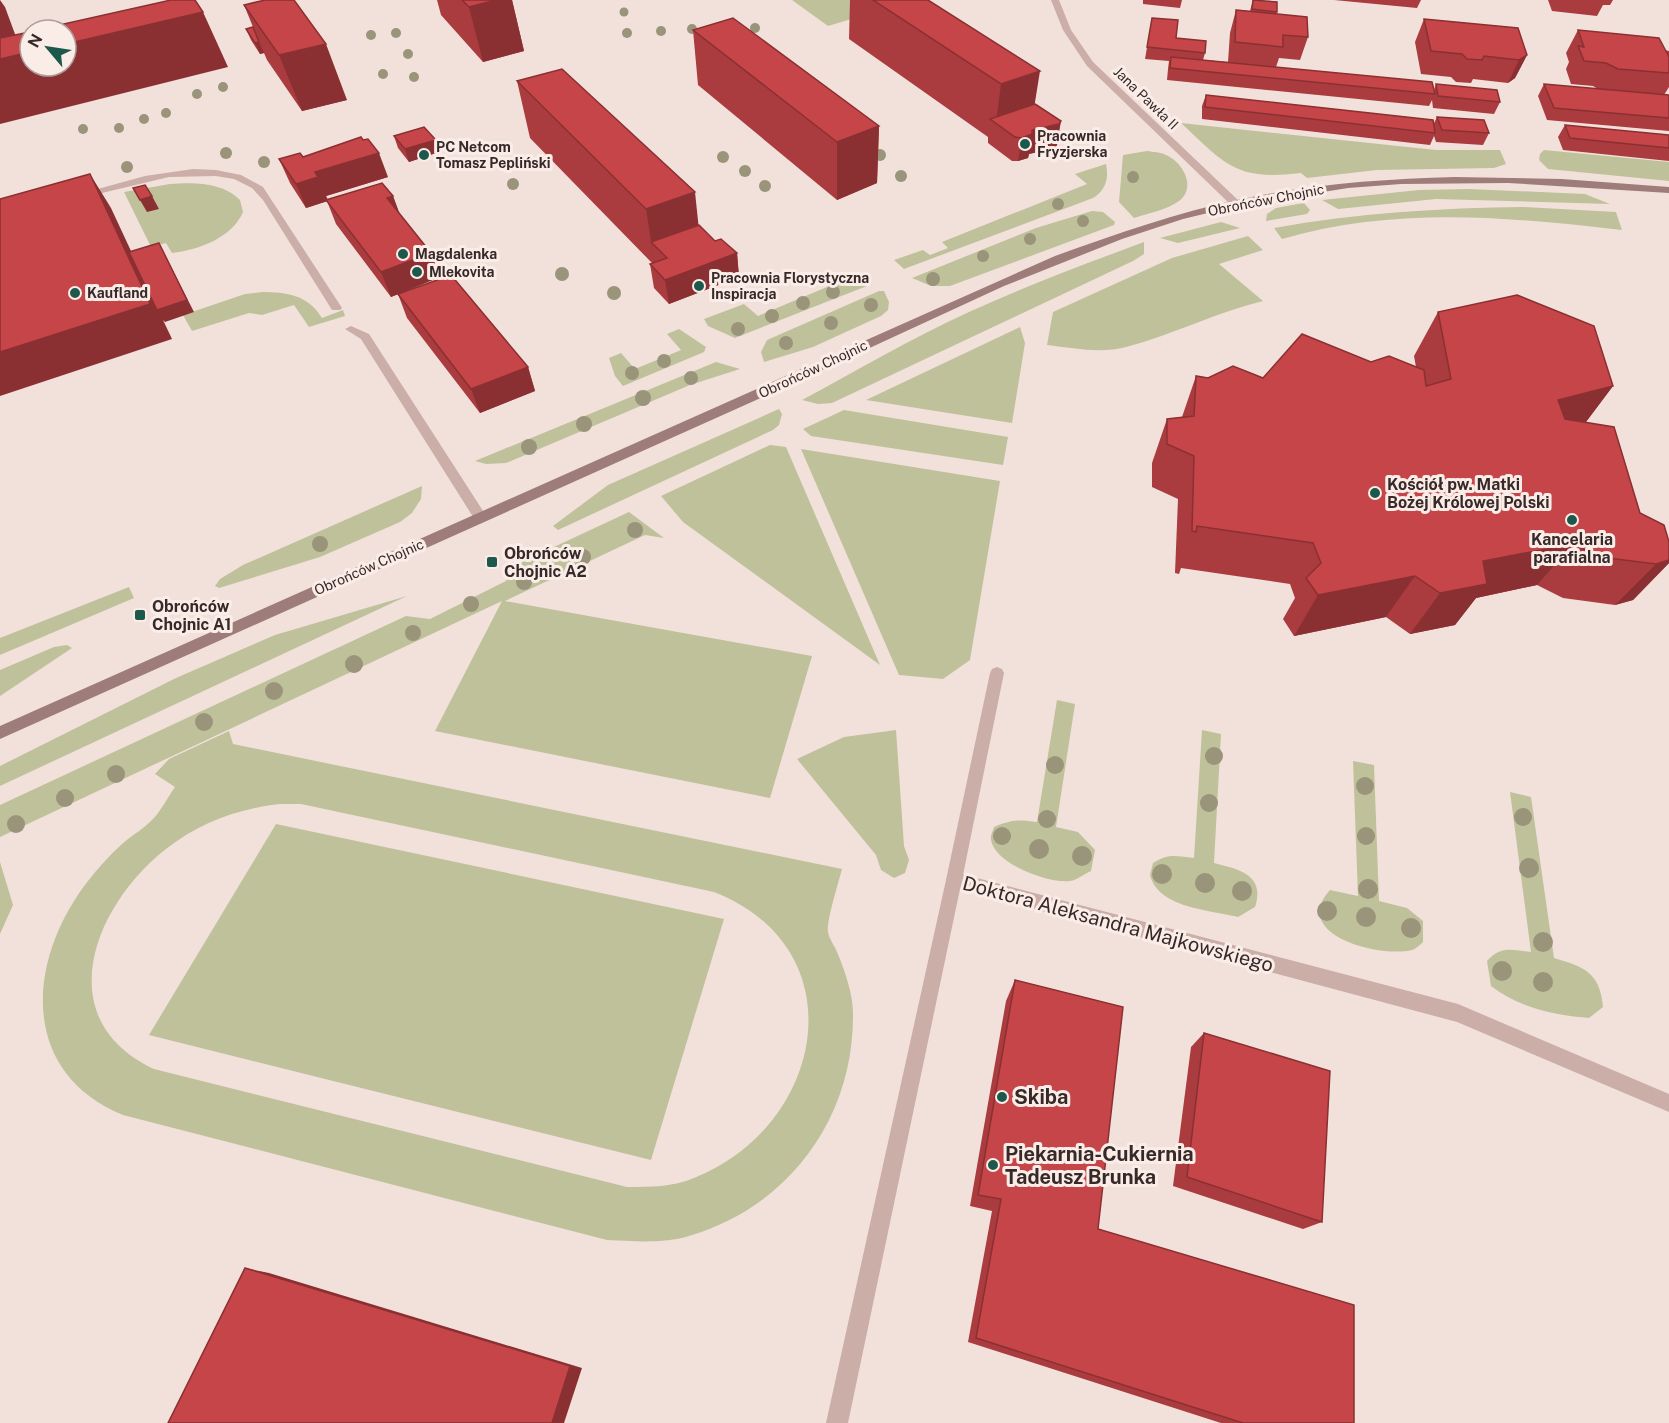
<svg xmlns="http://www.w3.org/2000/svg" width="1669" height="1423" font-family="'Public Sans',sans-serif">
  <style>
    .green { fill: #bfc19b; fill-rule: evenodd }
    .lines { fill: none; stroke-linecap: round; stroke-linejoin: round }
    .lane { fill: #caaea7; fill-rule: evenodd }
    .street { fill: #caaea7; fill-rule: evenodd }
    .secondary { fill: #9e7c79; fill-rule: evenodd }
    .tree { fill: #99947a }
    .wall { fill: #aa3b3e }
    .shaded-wall { fill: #8b3032 }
    .building { fill: #c64548; stroke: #8b3032; stroke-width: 1.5 }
    .poi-dot { fill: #1d584c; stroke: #faede8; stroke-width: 2 }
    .labels { text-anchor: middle; stroke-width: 6; stroke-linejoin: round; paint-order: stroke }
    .far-street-label { font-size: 14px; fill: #372928; stroke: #faede8 }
    .far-poi-label { font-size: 14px; font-weight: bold; fill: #372928; stroke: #faede8; text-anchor: start }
    .poi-label { font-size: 16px; font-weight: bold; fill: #372928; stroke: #faede8; text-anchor: start }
    .near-street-label { font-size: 20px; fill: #372928; stroke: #faede8 }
    .near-poi-label { font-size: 20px; font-weight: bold; fill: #372928; stroke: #faede8; text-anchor: start }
  </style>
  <rect width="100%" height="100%" fill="#f2e1db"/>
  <g class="green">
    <polygon points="792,0 915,0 828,26"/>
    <path d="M1181 123 1436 150H1500L1506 164 1494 168 1377 170 1307 178 1301 173C1236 181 1226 165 1181 123Z"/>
    <polygon points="1544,150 1669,162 1669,181 1548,169 1539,160 1540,154"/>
    <path d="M1147 151C1153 152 1161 152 1166 155 1183 162 1197 188 1179 201 1167 210 1149 213 1134 218L1119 202 1123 155Z"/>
    <path d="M1106 164C1109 178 1106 190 1093 198L904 269 894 260 923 250 930 255 948 248 942 242 1087 184 1075 174Z"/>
    <path d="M170 184C193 182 223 182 240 200L243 212C232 238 198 250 172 253L166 243 151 247 124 192Z"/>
    <polygon points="1469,189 1585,194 1610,204 1436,199 1338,209 1322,200 1419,190"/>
    <polygon points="1304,203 1310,210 1307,214 1266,221 1267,214 1276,208"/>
    <path d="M1523 207 1616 212 1622 230C1507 217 1395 206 1282 239L1274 228C1357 213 1439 208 1523 207Z"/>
    <polygon points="1092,211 1103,212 1115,222 1114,225 950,286 931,286 912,278 1036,228"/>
    <polygon points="1221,222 1240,228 1178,243 1160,238"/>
    <path d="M1248 236 1263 250 1219 264 1263 301C1216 312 1173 335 1126 347 1101 354 1073 348 1047 345L1053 312 1172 258Z"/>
    <path d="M1144 242V254L1133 261 832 403 818 404 802 400C858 370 912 338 969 312 1026 286 1085 264 1144 242Z"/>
    <polygon points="858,274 866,276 872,284 735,338 708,326 704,319 744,304 758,316"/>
    <polygon points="879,291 884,291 889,302 888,310 881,316 813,347 764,362 761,352 767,340"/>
    <path d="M262 292C287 292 308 295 322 318L343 310 345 316 309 327 294 305 262 315 249 313 192 331 183 315 245 294Z"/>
    <polygon points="1020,327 1025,343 1012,423 866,400"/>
    <polygon points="679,329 706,347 704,352 623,386 615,376 609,358 621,353 635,369 681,350 667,334"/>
    <polygon points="716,362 740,369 690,385 506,463 486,464 475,461"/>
    <polygon points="779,409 782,414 779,425 773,430 558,530 553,526 608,485"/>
    <polygon points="844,410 1008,437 1003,465 811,436 803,429"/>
    <polygon points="770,445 786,447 880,665 683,522 661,496"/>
    <polygon points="801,449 1000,481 970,660 943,679 899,675"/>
    <polygon points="422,486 421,499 412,513 400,522 320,557 219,588 215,586 220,579 243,565"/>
    <polygon points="629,512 664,538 645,535 505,601 812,656 770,798 435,731 502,601 0,837 0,805 406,616 430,619 506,581 511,567"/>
    <polygon points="129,587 134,598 0,655 0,638"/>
    <polygon points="407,596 0,786 0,766 176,678 275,635"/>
    <polygon points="67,645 72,648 0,696 0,670 54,647"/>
    <path d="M1057 700 1075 704 1056 827 1078 832 1095 850 1091 871C1084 874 1077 880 1070 881 1049 884 995 864 991 840 990 836 993 831 994 827 1010 820 1019 819 1037 822Z"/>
    <polygon points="896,730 904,846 909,860 905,873 894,878 881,870 876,855 797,759 844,737"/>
    <path d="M1202 730 1221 734 1214 863C1237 869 1266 874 1255 907L1238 917C1210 910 1158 908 1150 875L1153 863C1168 853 1177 856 1194 858Z"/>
    <path d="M229 731 233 744 842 869C839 881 826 922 828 932 829 939 835 946 837 952 845 971 853 994 853 1014 854 1118 789 1207 689 1236 663 1244 634 1241 607 1240L123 1115C18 1072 27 959 88 881 98 868 110 855 122 844 132 835 145 828 154 818 162 809 168 797 175 787L155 774 169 759ZM279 804H301L714 892C859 949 825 1126 694 1178 673 1187 650 1187 627 1187L154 1069C49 1020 93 906 166 849 199 823 237 809 279 804Z"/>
    <path d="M1353 761 1374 765 1379 901 1407 908 1423 921V942C1420 945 1416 949 1412 950 1380 958 1289 935 1330 890L1358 896Z"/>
    <path d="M1510 792 1531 797 1554 958C1584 967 1600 972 1603 1007L1589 1018C1553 1015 1520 1008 1491 986L1487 961C1501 945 1512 950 1531 952Z"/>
    <polygon points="276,824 724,919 651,1160 149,1035"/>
    <polygon points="0,862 13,905 0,934"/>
  </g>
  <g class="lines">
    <g class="lane">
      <polygon points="193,169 216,170 241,175 263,187 342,308 340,310 332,310 263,200 252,188 234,179 216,176 169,177 81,198 76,195 145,176"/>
      <polygon points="351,326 369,334 485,514 487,517 485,520 475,520 361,339 345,329"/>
      <polygon points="997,667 1002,669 1004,673 962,880 960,885 954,888 948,885 946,880 990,673 992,669"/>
    </g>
    <g class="street">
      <polygon points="1051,0 1059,0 1071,30 1093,62 1239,201 1239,205 1231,205 1087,66 1063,30"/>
      <polygon points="954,872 1458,1004 1669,1094 1669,1112 1457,1022 960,889 848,1423 826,1423 946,880 948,875"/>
    </g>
    <path class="secondary" d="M1455 177 1562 179 1669 187V193L1508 183 1401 184 1348 188 1241 205 1183 219 1122 239 1004 286 772 393 0 739V726L1055 256C1116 234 1178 212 1242 199 1312 184 1383 179 1455 177Z"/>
  </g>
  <g class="tree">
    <circle cx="624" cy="12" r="4.5"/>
    <circle cx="755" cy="28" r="5"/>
    <circle cx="692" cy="29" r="5"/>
    <circle cx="661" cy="31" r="5"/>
    <circle cx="396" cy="33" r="5"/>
    <circle cx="627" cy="33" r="5"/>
    <circle cx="371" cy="35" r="5"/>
    <circle cx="408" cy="54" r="5"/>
    <circle cx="383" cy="74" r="5"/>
    <circle cx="414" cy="77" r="5"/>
    <circle cx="223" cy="87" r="5"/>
    <circle cx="197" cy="94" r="5"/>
    <circle cx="166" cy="113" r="5"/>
    <circle cx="144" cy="119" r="5"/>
    <circle cx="119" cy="128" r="5"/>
    <circle cx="83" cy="129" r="5"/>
    <circle cx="226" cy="153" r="6"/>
    <circle cx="880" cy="155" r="6"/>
    <circle cx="723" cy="157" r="6"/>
    <circle cx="264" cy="162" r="6"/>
    <circle cx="127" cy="167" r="6"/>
    <circle cx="745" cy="171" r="6"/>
    <circle cx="901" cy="176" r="6"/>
    <circle cx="1133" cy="177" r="6"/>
    <circle cx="513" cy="184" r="6"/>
    <circle cx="765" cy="186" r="6"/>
    <circle cx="1058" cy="204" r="6"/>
    <circle cx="1083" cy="221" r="6"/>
    <circle cx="1030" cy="239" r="6"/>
    <circle cx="983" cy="256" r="6"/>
    <circle cx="562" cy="274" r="7"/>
    <circle cx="933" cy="279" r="7"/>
    <circle cx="833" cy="292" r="7"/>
    <circle cx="614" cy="293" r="7"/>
    <circle cx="803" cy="303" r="7"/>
    <circle cx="871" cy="305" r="7"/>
    <circle cx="772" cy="316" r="7"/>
    <circle cx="831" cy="323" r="7"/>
    <circle cx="738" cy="329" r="7"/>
    <circle cx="786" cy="343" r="7"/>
    <circle cx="664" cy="361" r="7"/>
    <circle cx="632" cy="373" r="7"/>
    <circle cx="691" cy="378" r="7"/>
    <circle cx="643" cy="398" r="8"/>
    <circle cx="584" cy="424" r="8"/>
    <circle cx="529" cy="447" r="8"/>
    <circle cx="635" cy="530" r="8"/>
    <circle cx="320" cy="544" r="8"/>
    <circle cx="583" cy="557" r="8"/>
    <circle cx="524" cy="582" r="8"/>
    <circle cx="471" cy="604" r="8"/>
    <circle cx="413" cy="633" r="8"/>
    <circle cx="354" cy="664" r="9"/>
    <circle cx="274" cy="691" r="9"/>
    <circle cx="204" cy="722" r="9"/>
    <circle cx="1214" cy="756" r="9"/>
    <circle cx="1055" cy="765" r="9"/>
    <circle cx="116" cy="774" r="9"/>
    <circle cx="1365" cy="786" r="9"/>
    <circle cx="65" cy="798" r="9"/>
    <circle cx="1209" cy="803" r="9"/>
    <circle cx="1523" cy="817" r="9"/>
    <circle cx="1047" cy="819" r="9"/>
    <circle cx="16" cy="824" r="9"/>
    <circle cx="1002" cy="836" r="9"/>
    <circle cx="1366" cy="836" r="9"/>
    <circle cx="1039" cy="849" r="10"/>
    <circle cx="1082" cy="856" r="10"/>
    <circle cx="1529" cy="868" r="10"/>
    <circle cx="1162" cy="874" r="10"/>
    <circle cx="1205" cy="883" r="10"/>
    <circle cx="1368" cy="889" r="10"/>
    <circle cx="1242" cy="891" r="10"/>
    <circle cx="1327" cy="911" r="10"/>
    <circle cx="1366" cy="917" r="10"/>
    <circle cx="1411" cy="928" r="10"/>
    <circle cx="1543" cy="942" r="10"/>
    <circle cx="1502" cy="971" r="10"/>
    <circle cx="1543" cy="982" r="10"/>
  </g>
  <g class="wall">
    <polygon points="437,0 512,0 524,51 483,62 441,15"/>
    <polygon points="850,0 928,0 1035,104 1057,145 1055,148 1029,154 1028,158 1018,161 1012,161 988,143 988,137 849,39"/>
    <polygon points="1143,0 1182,0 1180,8 1143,4"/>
    <polygon points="1253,0 1277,12 1276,14 1308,37 1300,60 1279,58 1276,67 1434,90 1436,84 1500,102 1494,114 1433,108 1432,100 1429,106 1167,80 1168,69 1169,61 1145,59 1152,18 1176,38 1205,53 1203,60 1228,62 1230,33 1236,10 1250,11"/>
    <polygon points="1334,0 1421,0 1417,8"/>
    <polygon points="1548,0 1613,0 1610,5 1603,5 1597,16 1552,11"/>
    <polygon points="244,5 347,100 302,111 267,60 264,53 260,54 251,40 246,29 253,27"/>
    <polygon points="1424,19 1527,55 1515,78 1508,83 1473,79 1471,83 1456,82 1451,77 1421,74 1415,42"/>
    <polygon points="693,30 879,126 877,183 837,200 698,85"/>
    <polygon points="1578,30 1669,51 1669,87 1664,95 1669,95 1669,131 1547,120 1538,96 1544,84 1598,89 1593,86 1571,84 1566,69 1569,62 1566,53"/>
    <polygon points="517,81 699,225 715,241 737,253 739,277 669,304 654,288 650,264 652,263 530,138"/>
    <polygon points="1206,95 1434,123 1437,117 1489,133 1483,145 1436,142 1434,136 1430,145 1202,119 1202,106"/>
    <polygon points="1565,125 1669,135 1669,161 1563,150 1558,137"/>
    <polygon points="394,136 436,140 439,152 409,162 398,148"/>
    <polygon points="279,159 388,177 326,196 328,200 393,196 399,213 431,253 440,277 391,297 336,224 327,201 306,208 290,183"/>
    <polygon points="398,294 528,367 535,391 480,413 407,318"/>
    <polygon points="1438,312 1613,386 1585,423 1640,513 1669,542 1669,563 1633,600 1615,605 1563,598 1537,585 1476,598 1455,625 1410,634 1386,617 1294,636 1283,619 1295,598 1290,584 1181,568 1179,574 1175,573 1178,499 1152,487 1152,463 1167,419 1182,417 1196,376 1208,378 1263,378 1371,362 1416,367 1414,356"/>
    <polygon points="1015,980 1098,1229 1354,1423 1221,1423 968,1342 992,1211 970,1206 1006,1001"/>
    <polygon points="1204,1033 1322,1222 1303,1229 1173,1186 1191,1047"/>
  </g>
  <g class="shaded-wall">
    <polygon points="0,0 5,7 22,53 0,58"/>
    <polygon points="496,0 512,0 524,51 483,62 469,7"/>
    <polygon points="203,12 228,67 0,124 0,59 30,52 30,66 66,66 66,44"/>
    <polygon points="259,42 264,53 260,54 255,43"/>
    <polygon points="326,44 347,100 302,111 279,55"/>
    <polygon points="1527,55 1515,78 1508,83 1519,60"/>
    <polygon points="1040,71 1031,127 996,123 1001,84"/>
    <polygon points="1061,121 1057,145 1055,148 1029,154 1028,158 1018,161 1022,138 1032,130"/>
    <polygon points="879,126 877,183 837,200 837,142"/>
    <polygon points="436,140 439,152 409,162 405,149"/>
    <polygon points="379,153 388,177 326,196 328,201 306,208 296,184 315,172"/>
    <polygon points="90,174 111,208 158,309 159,243 194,312 165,322 163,320 172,339 0,396 0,352"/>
    <polygon points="695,192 701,249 651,242 655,266 646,209"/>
    <polygon points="152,196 159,209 147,212 140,200"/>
    <polygon points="393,196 402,220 387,198"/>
    <polygon points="431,253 440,277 391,297 381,272"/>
    <polygon points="737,253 739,277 669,304 665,280"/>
    <polygon points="528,367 535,391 480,413 471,389"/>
    <polygon points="1613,386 1580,430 1527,444 1558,400"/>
    <polygon points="1573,544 1537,585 1476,598 1455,625 1410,634 1440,593 1483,561"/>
    <polygon points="1669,560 1669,563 1633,600 1615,605 1656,564"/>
    <polygon points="1415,576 1386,617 1294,636 1318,595"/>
    <polygon points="245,1268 269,1273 582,1368 564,1423 552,1423"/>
  </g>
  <g class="building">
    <polygon points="171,0 195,0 203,12 66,44 66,30 37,30"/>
    <polygon points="265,0 294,0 326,44 279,55 244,5"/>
    <polygon points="462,0 496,0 469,7"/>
    <polygon points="873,0 928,0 1040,71 1001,84"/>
    <polygon points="1253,0 1277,2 1277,12 1252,9"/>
    <polygon points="1236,10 1307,17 1308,37 1283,35 1283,47 1235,42"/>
    <polygon points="733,18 879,126 837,142 693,30"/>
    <polygon points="1152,18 1178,20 1176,38 1206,41 1205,53 1147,47"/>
    <polygon points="1424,19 1518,28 1527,55 1519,60 1484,56 1482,60 1467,59 1462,54 1431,51"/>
    <polygon points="253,27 259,42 255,43 246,29"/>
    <polygon points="1578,30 1659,38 1669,57 1669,73 1618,69 1606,63 1584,61 1578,46 1584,47"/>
    <polygon points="30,32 30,52 0,59 0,38"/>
    <polygon points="1171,57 1432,82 1435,94 1170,68"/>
    <polygon points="562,69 695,192 646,209 517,81"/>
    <polygon points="1436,84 1497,90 1500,102 1438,96"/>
    <polygon points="1544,84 1669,95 1669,118 1554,108"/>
    <polygon points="1206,95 1433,120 1435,133 1205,107"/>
    <polygon points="1035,104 1061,121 1059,124 1032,130 1032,134 1022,138 1015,137 990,119"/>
    <polygon points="1437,117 1484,120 1489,133 1442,130"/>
    <polygon points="1565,125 1669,135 1669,148 1570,138"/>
    <polygon points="424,127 436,140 405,149 394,136"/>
    <polygon points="361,137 363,140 368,139 379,153 315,172 318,177 296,184 279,159 300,153 303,157"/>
    <polygon points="90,174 150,304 0,352 0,199"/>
    <polygon points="382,183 393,196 387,198 431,253 381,272 326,200"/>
    <polygon points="145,185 152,196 140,200 133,188"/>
    <polygon points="699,225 715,241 721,239 737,253 665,280 650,264 667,258 651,242"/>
    <polygon points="159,243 187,300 157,310 129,252"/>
    <polygon points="451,275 528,367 471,389 398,294"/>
    <polygon points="1517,295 1594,326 1613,386 1558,400 1565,419 1614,427 1640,513 1664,525 1669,542 1669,560 1656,564 1600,557 1573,544 1483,561 1487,584 1440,593 1415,576 1318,595 1306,578 1321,563 1313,543 1197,526 1196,532 1192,531 1194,456 1167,444 1167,419 1194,416 1196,376 1208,378 1233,366 1263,378 1302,334 1371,362 1389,356 1424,370 1426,386 1451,379 1438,312"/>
    <polygon points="1015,980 1123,1007 1098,1229 1354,1305 1354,1423 1243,1423 976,1338 1001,1199 978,1195"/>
    <polygon points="1204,1033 1330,1071 1322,1222 1187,1177"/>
    <polygon points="245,1268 570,1366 552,1423 168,1423"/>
  </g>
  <g class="poi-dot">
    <circle cx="1025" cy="144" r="6"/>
    <circle cx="424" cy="155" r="6"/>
    <circle cx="403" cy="254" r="6"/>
    <circle cx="417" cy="272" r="6"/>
    <circle cx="699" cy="286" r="6"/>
    <circle cx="75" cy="293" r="6"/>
    <circle cx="1375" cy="493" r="6"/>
    <circle cx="1572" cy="520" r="6"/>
    <rect x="486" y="556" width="12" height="12" rx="3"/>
    <rect x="134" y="609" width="12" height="12" rx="3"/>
    <circle cx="1002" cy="1097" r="6"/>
    <circle cx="993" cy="1165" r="6"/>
  </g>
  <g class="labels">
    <g class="far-street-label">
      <text transform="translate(1146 98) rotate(44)" y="5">Jana Pawła II</text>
      <text transform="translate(1266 200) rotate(-11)" y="5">Obrońców Chojnic</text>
      <text transform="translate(813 369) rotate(-25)" y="5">Obrońców Chojnic</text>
      <text transform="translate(369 567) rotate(-24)" y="5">Obrońców Chojnic</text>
    </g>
    <g class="far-poi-label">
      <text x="1037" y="141">Pracownia<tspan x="1037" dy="16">Fryzjerska</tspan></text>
      <text x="436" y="152">PC Netcom<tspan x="436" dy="16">Tomasz Pepliński</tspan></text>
      <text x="415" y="259">Magdalenka</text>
      <text x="429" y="277">Mlekovita</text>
      <text x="711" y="283">Pracownia Florystyczna<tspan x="711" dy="16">Inspiracja</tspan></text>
      <text x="87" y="298">Kaufland</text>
    </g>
    <g class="poi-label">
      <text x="1387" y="490">Kościół pw. Matki<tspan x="1387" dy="18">Bożej Królowej Polski</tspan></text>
      <text x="1572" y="545" text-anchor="middle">Kancelaria<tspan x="1572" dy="18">parafialna</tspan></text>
      <text x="504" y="559">Obrońców<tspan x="504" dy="18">Chojnic A2</tspan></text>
      <text x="152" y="612">Obrońców<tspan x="152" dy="18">Chojnic A1</tspan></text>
    </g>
    <g class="near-street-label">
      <text transform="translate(1118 924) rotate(15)" y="7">Doktora Aleksandra Majkowskiego</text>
    </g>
    <g class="near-poi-label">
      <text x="1014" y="1104">Skiba</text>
      <text x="1005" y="1161">Piekarnia-Cukiernia<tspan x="1005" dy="23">Tadeusz Brunka</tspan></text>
    </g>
  </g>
  <g transform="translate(48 48) rotate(299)"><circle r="28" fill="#faede8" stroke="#ac9f9b" stroke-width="1.5"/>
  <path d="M0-4.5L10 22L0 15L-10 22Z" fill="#1d584c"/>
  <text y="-9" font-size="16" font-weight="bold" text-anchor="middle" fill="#372928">N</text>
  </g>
</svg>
